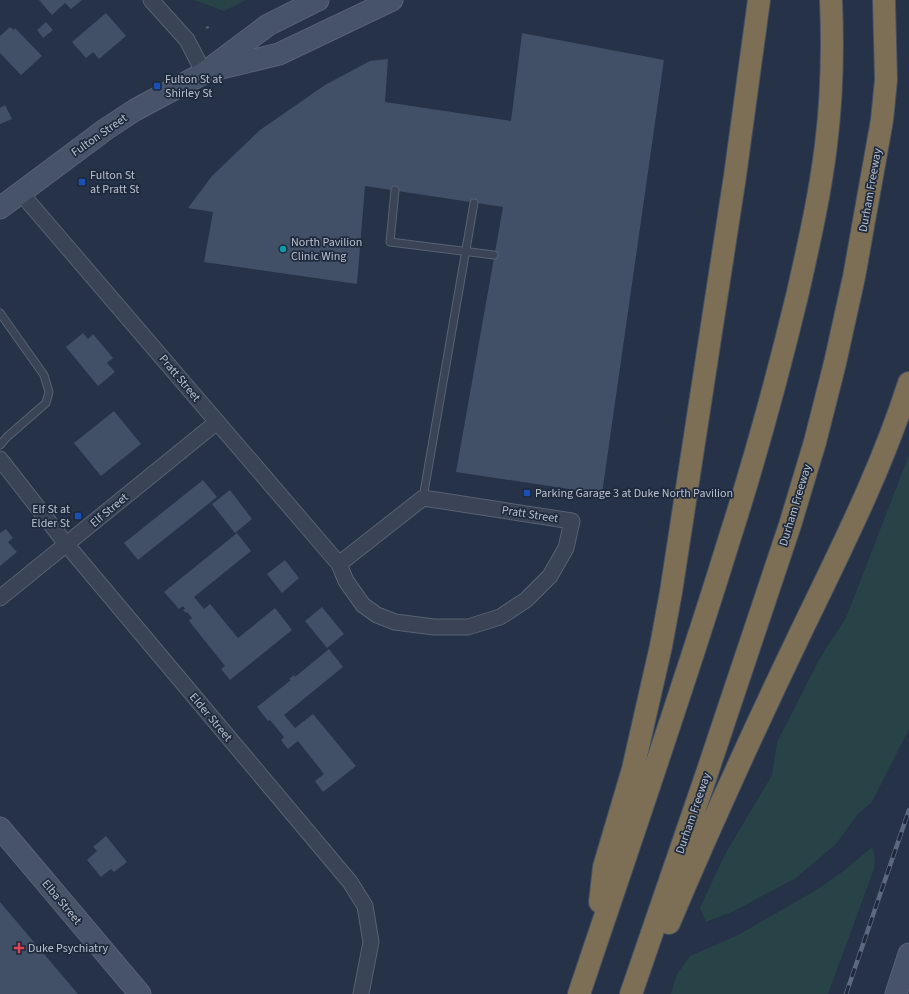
<svg xmlns="http://www.w3.org/2000/svg" width="909" height="994" font-family="'Source Sans 3',sans-serif">
  <style>
    .green { fill: #274348 }
    .building { fill: #414f67 }
    .lines { fill: none; stroke-linecap: round; stroke-linejoin: round }
    .lane-casing { stroke: #586273; stroke-width: 9 }
    .street-casing { stroke: #586273; stroke-width: 17 }
    .secondary-casing { stroke: #586273; stroke-width: 23 }
    .highway-casing { stroke: #444f61; stroke-width: 24 }
    .path { stroke: #466063; stroke-width: 2.5; stroke-dasharray: 3 3; stroke-linecap: butt }
    .lane { stroke: #3a4456; stroke-width: 7 }
    .street { stroke: #3a4456; stroke-width: 15 }
    .secondary { stroke: #475369; stroke-width: 21 }
    .highway { stroke: #7d6f56; stroke-width: 22 }
    .rail-casing { stroke: #5c687d; stroke-width: 4.5 }
    .rail { stroke: #1e293c; stroke-width: 3; stroke-dasharray: 9; stroke-linecap: butt }
    .transit-dot { fill: #1a4fb4; stroke: #1e293c; stroke-width: 1.5 }
    .culture-dot { fill: #0f9aa8; stroke: #1e293c; stroke-width: 1.5 }
    .health-dot { fill: #e0444e; stroke: #1e293c; stroke-width: 1.5 }
    .labels { text-anchor: middle; stroke-width: 3.5; stroke-linejoin: round; paint-order: stroke }
    .poi-label { font-size: 12px; fill: #b8c0cf; stroke: #1e293c; text-anchor: start }
    .street-label { font-size: 12px; fill: #b8c0cf; stroke: #1e293c }
  </style>
  <rect width="100%" height="100%" fill="#253247"/>
  <g class="green">
    <polygon points="194,0 246,0 224,11"/>
    <polygon points="909,455 909,729 872,802 858,814 836,844 796,878 734,911 706,922 700,908 724,856 772,775 777,742 820,658 846,618"/>
    <polygon points="872,847 875,857 874,869 828,994 671,994 677,974 690,956 738,935 818,889 846,869"/>
  </g>
  <g class="building">
    <polygon points="39,0 82,0 71,9 65,3 52,15"/>
    <polygon points="106,13 126,36 99,59 93,52 86,58 72,42"/>
    <polygon points="46,22 53,30 43,38 37,30"/>
    <polygon points="10,27 14,30 15,28 42,56 21,75 0,53 0,36"/>
    <polygon points="522,33 664,60 602,494 456,472 503,207 365,186 357,284 204,262 213,212 188,208 212,176 260,130 325,85 370,61 388,59 385,102 511,121"/>
    <polygon points="5,105 12,119 0,124 0,108"/>
    <polygon points="83,333 88,339 93,334 113,358 107,363 115,372 98,386 66,347"/>
    <polygon points="114,411 141,444 101,476 74,443"/>
    <polygon points="203,480 217,497 138,560 124,543"/>
    <polygon points="230,490 252,519 235,533 212,504"/>
    <polygon points="6,529 13,538 8,542 17,552 0,566 0,533"/>
    <polygon points="237,533 251,551 194,597 204,609 210,604 238,638 275,608 292,630 230,680 221,669 225,666 189,621 192,618 187,612 186,613 183,610 185,609 183,606 179,609 164,592"/>
    <polygon points="285,560 299,578 282,593 267,574"/>
    <polygon points="322,607 344,634 327,648 305,621"/>
    <polygon points="329,649 343,667 284,715 295,728 313,714 356,766 323,792 315,781 324,774 298,741 288,749 281,740 284,737 270,720 268,721 257,707 291,680 289,679 294,675 295,677"/>
    <polygon points="106,836 127,862 114,872 111,869 101,877 87,860 97,851 93,847"/>
    <polygon points="0,902 78,994 0,994"/>
  </g>
  <g class="lines">
    <defs>
      <g id="lane">
        <polyline points="395,190 390,242 494,255"/>
        <polyline points="0,313 44,375 49,392 46,403 7,437 0,445"/>
        <polyline points="423,498 474,203"/>
      </g>
      <g id="street">
        <polyline points="151,0 187,40 204,73"/>
        <polyline points="20,192 339,564 346,581 363,605 377,615 395,622 434,627 468,627 500,617 526,600 550,576 566,548 572,521 423,498 339,564"/>
        <polyline points="0,459 67,545 350,882 365,906 371,942 361,994"/>
        <polyline points="0,598 217,422"/>
      </g>
      <g id="secondary">
        <polyline points="213,70 279,54 392,0"/>
        <polyline points="0,208 106,129 135,110 204,73 268,25 318,0"/>
        <polyline points="0,828 140,994"/>
        <polyline points="896,994 909,954"/>
      </g>
      <g id="highway">
        <polyline points="600,902 604,867 633,769 661,646 671,592 735,176 759,0"/>
        <path d="M669 923C710 826 754 730 799 636 839 553 881 471 909 383"/>
        <path d="M579 994C630 842 683 690 730 537 756 456 778 375 798 292 809 243 820 195 826 145 832 97 833 48 831 0"/>
        <polyline points="631,994 706,776 790,525 815,442 835,363 854,277 882,120 886,80 884,0"/>
      </g>
    </defs>
    <use href="#lane" class="lane-casing"/>
    <use href="#street" class="street-casing"/>
    <use href="#secondary" class="secondary-casing"/>
    <use href="#highway" class="highway-casing"/>
    <polyline class="path" points="206,28 211,26"/>
    <use href="#lane" class="lane"/>
    <use href="#street" class="street"/>
    <use href="#secondary" class="secondary"/>
    <use href="#highway" class="highway"/>
    <defs>
      <polyline id="rail" points="846,994 909,810"/>
    </defs>
    <use href="#rail" class="rail-casing"/>
    <use href="#rail" class="rail"/>
  </g>
  <g class="transit-dot">
    <rect x="153" y="82" width="8" height="8" rx="2"/>
    <rect x="78" y="178" width="8" height="8" rx="2"/>
    <rect x="523" y="489" width="8" height="8" rx="2"/>
    <rect x="74" y="512" width="8" height="8" rx="2"/>
  </g>
  <circle class="culture-dot" cx="283" cy="249" r="4"/>
  <path class="health-dot" d="M17 942h4v4h4v4h-4v4h-4v-4h-4v-4h4z"/>
  <g class="labels">
    <g class="poi-label">
      <text x="165" y="83">Fulton St at<tspan x="165" dy="14">Shirley St</tspan></text>
      <text x="90" y="179">Fulton St<tspan x="90" dy="14">at Pratt St</tspan></text>
      <text x="291" y="246">North Pavilion<tspan x="291" dy="14">Clinic Wing</tspan></text>
      <text x="535" y="497">Parking Garage 3 at Duke North Pavilion</text>
      <text x="70" y="513" text-anchor="end">Elf St at<tspan x="70" dy="14">Elder St</tspan></text>
      <text x="28" y="952">Duke Psychiatry</text>
    </g>
    <g class="street-label">
      <text transform="translate(99 135) rotate(-35)" y="4">Fulton Street</text>
      <text transform="translate(870 190) rotate(-80)" y="4">Durham Freeway</text>
      <text transform="translate(180 378) rotate(50)" y="4">Pratt Street</text>
      <text transform="translate(795 505) rotate(-73)" y="4">Durham Freeway</text>
      <text transform="translate(109 510) rotate(-40)" y="4">Elf Street</text>
      <text transform="translate(530 514) rotate(9)" y="4">Pratt Street</text>
      <text transform="translate(211 717) rotate(50)" y="4">Elder Street</text>
      <text transform="translate(693 813) rotate(-71)" y="4">Durham Freeway</text>
      <text transform="translate(62 902) rotate(50)" y="4">Elba Street</text>
    </g>
  </g>
</svg>
